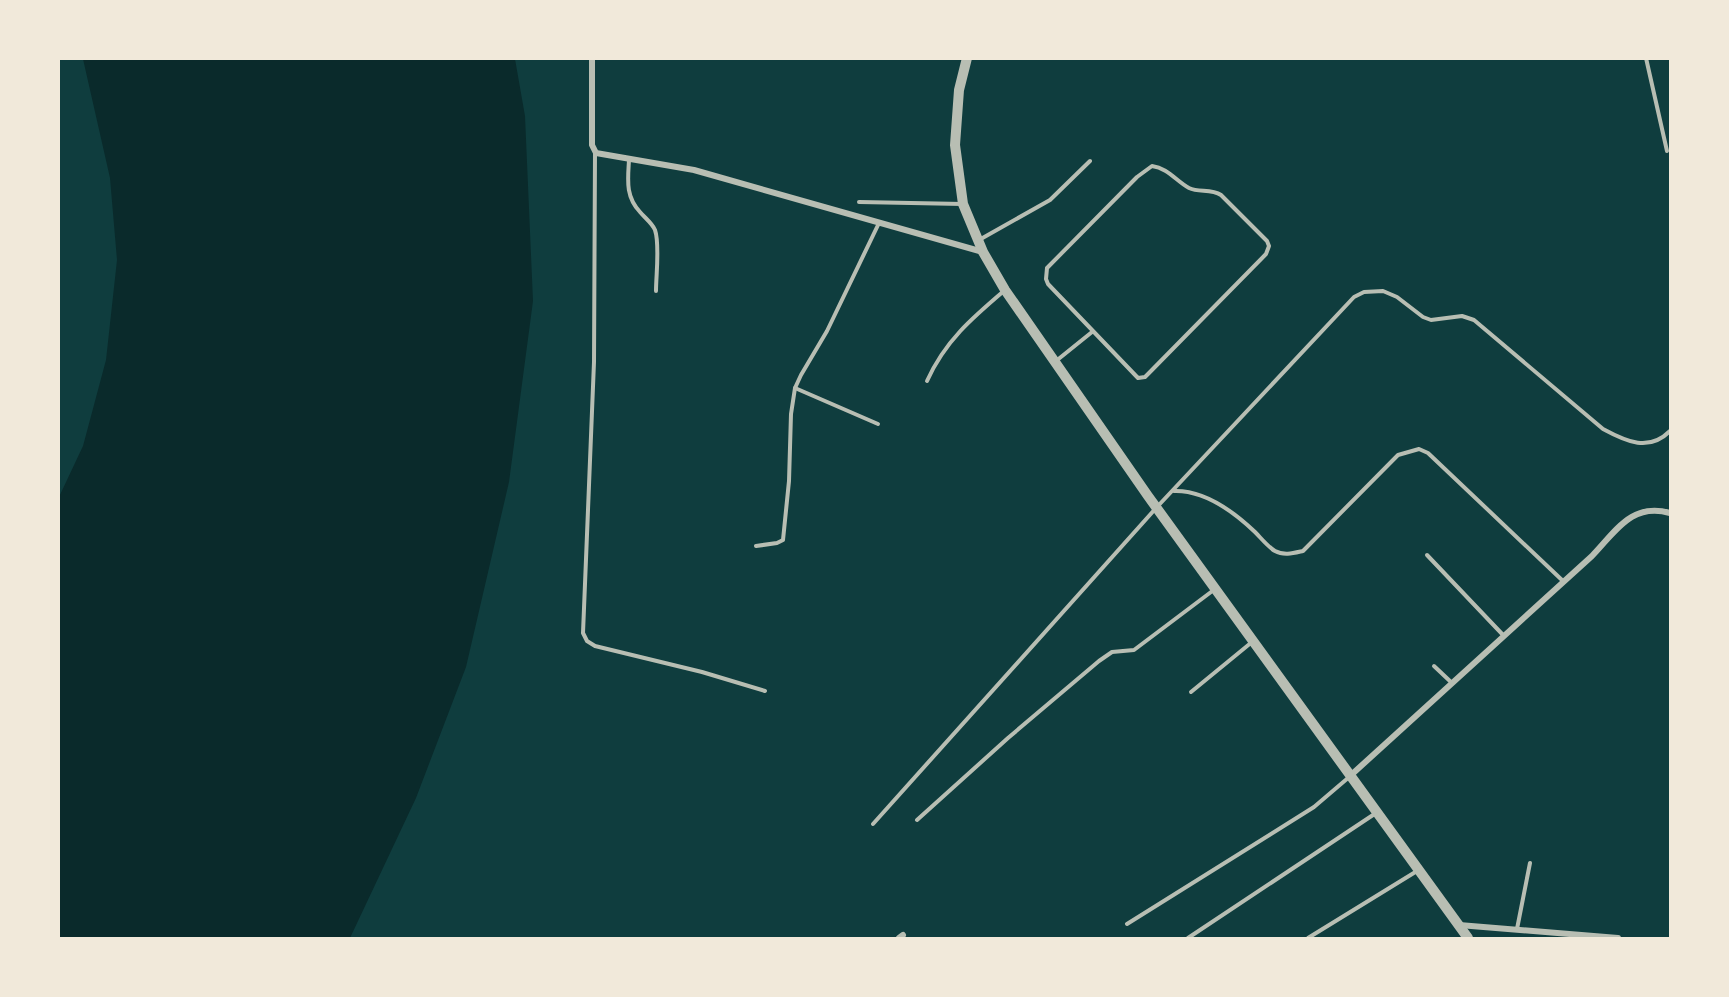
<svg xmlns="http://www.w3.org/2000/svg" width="1729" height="997" font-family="'Archivo Narrow',sans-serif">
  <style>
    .water { fill: #0a2a2b }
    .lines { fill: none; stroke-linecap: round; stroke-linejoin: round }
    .service { stroke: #b8beb3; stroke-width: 4 }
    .minor { stroke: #b8beb3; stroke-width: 6 }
    .tertiary { stroke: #b8beb3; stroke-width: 10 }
  </style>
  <rect width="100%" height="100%" fill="#0f3d3e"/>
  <polygon class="water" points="83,59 515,59 525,116 533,301 509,482 466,667 416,798 350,938 59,938 59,497 83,446 106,360 117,260 110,178"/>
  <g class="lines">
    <g class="service">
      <polyline points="1646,58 1667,151"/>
      <polyline points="595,153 594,362 583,633 587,641 595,646 702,672 765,691"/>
      <path d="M629 160C628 179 625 196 640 212 645 218 652 223 655 230 660 244 656 275 656 291"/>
      <path d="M1152 166C1168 168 1176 181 1189 188 1199 193 1211 188 1221 195L1267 241 1269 246 1266 254 1149 373 1145 377 1138 378 1048 284 1046 279 1047 268 1137 177Z"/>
      <polyline points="859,202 963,204"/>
      <polyline points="979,240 1050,200 1090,161"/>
      <polyline points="1056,361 1092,332"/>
      <path d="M927 381C945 341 972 318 1005 290"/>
      <polyline points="795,388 878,424"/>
      <path d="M1174 491C1205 490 1234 512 1255 532 1261 538 1268 547 1275 551 1284 556 1294 553 1303 551L1398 455 1419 449 1428 453 1563 581"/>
      <polyline points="756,546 777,543 783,540 789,481 791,414 795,388 801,375 827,331 879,223"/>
      <polyline points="1427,555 1504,636"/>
      <polyline points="1434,666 1452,683"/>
      <polyline points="1191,692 1252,642"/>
      <polyline points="917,820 1008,738 1099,661 1112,652 1134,650 1215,589"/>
      <path d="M873 824 1157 507 1354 297 1364 292 1383 291 1397 297 1423 317 1431 320 1462 316 1474 320 1603 429C1627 442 1649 452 1670 431"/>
      <polyline points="1127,924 1314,807 1348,778"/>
      <polyline points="1517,929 1530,863"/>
      <polyline points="1188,938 1376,813"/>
      <polyline points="1308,938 1417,871"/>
    </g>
    <g class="minor">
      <polyline points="592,58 592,145 596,153 694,170 983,252"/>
      <path d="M1350 776 1592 556C1616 531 1632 502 1670 513"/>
      <polyline points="1459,925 1618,938"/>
      <polyline points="899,938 903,935"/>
    </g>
    <polyline class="tertiary" points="967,58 959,90 955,145 963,204 983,252 1005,290 1148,496 1468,938"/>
  </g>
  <rect width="1729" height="997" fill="none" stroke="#f1e9da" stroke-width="120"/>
</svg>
